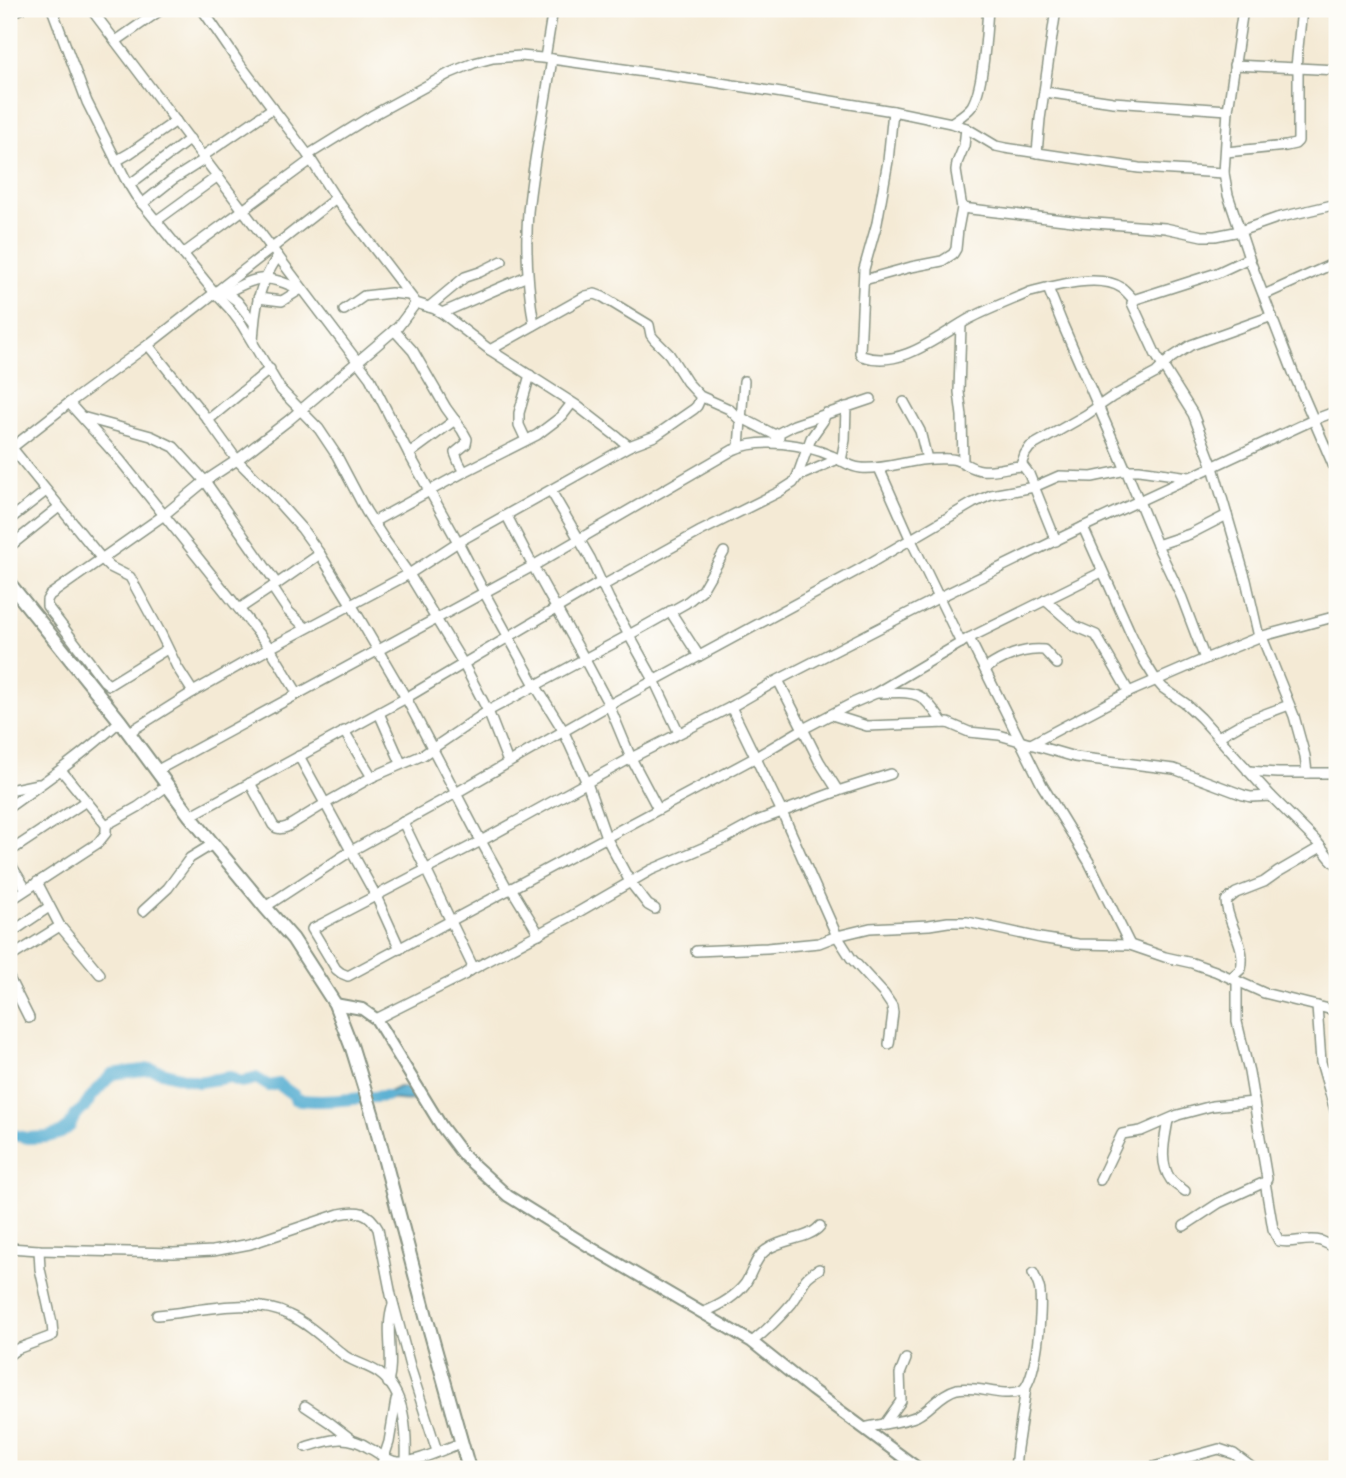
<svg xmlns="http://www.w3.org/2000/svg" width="1346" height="1478" font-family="Kalam,sans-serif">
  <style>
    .water { fill: #54add1; stroke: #3a7582; stroke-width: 2 }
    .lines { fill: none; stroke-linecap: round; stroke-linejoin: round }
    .river { stroke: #54add1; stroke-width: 12 }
    .minor-casing { stroke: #8a9484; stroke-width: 12 }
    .major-casing { stroke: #8a9484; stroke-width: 14 }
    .highway-casing { stroke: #8a9484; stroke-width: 16 }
    .minor { stroke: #fff; stroke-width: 9 }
    .major { stroke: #fff; stroke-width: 10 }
    .highway { stroke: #fff; stroke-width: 12 }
  </style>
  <rect width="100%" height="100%" fill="#fdfcf7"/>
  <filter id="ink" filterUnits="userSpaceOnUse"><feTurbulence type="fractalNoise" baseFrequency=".0143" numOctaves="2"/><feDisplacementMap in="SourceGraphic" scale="14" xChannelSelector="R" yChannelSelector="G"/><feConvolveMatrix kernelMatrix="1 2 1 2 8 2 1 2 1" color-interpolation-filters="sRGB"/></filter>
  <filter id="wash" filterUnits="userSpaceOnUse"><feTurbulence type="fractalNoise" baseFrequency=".00686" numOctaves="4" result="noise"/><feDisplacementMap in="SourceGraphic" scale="28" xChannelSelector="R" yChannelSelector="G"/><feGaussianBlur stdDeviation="1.57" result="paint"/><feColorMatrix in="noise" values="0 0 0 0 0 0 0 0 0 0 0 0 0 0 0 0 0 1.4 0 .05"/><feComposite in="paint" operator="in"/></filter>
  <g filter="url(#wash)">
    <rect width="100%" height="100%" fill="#f4ead5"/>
    <path class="water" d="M399 1087C410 1087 413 1088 418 1098 408 1103 397 1099 385 1099L387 1093Z"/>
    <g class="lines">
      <path class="river" d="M9 1134 28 1138 47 1137 61 1133 70 1126 75 1115 84 1108 92 1096 112 1074 151 1069 198 1082 230 1077C240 1084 246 1082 256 1078L269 1086 278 1084 294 1095 295 1099C324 1104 357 1098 386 1096"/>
    </g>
  </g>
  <g filter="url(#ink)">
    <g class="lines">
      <defs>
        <g id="minor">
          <polyline points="52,9 87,102 125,178 136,196 215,293 230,309 242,325 281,390 319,429 337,456 366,511 384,539 409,574 464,665 488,711 508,762"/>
          <polyline points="91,9 370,378 409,454 458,542 484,592 535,685 563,730 587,783 606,837 630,882 648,905 655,909"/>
          <polyline points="202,9 239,63 308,155 334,196 416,303 435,309 442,313 490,350 576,405 629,446"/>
          <polyline points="1243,9 1228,110 1224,173 1228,195 1249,258 1293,372 1337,474"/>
          <polyline points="9,14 21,9"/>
          <polyline points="116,41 162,9"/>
          <polyline points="545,58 553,9"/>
          <polyline points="1234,65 1337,70"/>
          <polyline points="1296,67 1302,9"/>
          <polyline points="1045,92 1113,102 1228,110"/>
          <path d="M893 111 888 161 877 223 864 269 860 353 862 356C901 369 937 337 969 319 988 309 1010 301 1030 292 1054 286 1100 273 1122 288 1126 291 1130 296 1134 300"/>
          <path d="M951 123C958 118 967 113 972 106 984 86 986 33 988 9"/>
          <polyline points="1226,152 1286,146 1295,144 1298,141 1298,68"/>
          <polyline points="1037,153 1040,119 1056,9"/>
          <polyline points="308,155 371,116 450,73 474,63 493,58 521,56 552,59 708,81 893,111 951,123 966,128 996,146 1005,148 1139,168 1224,173"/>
          <polyline points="203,156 273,108"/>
          <polyline points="116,161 130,153 176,121"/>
          <polyline points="129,185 190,139"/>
          <polyline points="142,204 172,180 205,159"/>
          <polyline points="962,208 1081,222 1165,228 1202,236 1215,236 1240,231 1277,218 1337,204"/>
          <polyline points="156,221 218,176"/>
          <polyline points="183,254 311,160"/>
          <polyline points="1249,258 1217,273 1136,299 1132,303 1156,355 1193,414 1213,467 1246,580 1259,637"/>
          <polyline points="864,280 911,267 942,261 953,254 956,249 958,229 962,208 956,171 957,163 964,146 966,128"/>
          <polyline points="1048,288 1062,323 1126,470 1157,545 1182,598 1205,659"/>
          <polyline points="225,292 237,301 254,323"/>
          <path d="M226 293C260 274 267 275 302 290"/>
          <polyline points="1264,295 1337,262"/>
          <polyline points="258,298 282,301 301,289"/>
          <polyline points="429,307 465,277 480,272 502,261"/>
          <polyline points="344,310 364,296 391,293 409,295"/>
          <polyline points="442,313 527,276"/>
          <polyline points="961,324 959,392 962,416 963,464"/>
          <path d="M534 325C528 288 525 250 528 212 533 161 544 110 552 59"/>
          <polyline points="394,330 413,351 446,408 462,430 467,439 466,444 455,453 459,463 464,472"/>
          <path d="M253 342C255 306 258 287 278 256"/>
          <polyline points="148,345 208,420 237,460 269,492 302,529 320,554 351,604 406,698 481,841 508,890"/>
          <polyline points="490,350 586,296 595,294 603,297 649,325 651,335 654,339 669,354 687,382 700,396 729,409 740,420"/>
          <polyline points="904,402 920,431 927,459"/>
          <polyline points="69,403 120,460 270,648 298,694"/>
          <polyline points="82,417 151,436 174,447 205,481 277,584 320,554"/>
          <polyline points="740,417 779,437"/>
          <polyline points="208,420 270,369"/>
          <polyline points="775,435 794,425 871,399"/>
          <polyline points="526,440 519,425 519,413 530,375"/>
          <polyline points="739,447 744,381"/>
          <polyline points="12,448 102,559 110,567 130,577 161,634 177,667 193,692 270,648 409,574 458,542 629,446 655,436 694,409 697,406 701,397"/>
          <polyline points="9,450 69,403 148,345 336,198"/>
          <polyline points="409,454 455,420"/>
          <polyline points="841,461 845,440 846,407"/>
          <polyline points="1021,465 1025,454 1030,447 1086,415 1112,397 1156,373 1171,358 1191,345 1272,316"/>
          <polyline points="879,468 910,538 961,643"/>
          <polyline points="797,477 838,459"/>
          <polyline points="551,491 590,558 609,599 654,680 679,733"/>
          <polyline points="507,516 533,566 584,658 609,705 631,758 658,809"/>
          <polyline points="9,520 46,491"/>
          <polyline points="373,522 464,472 537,435 562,416 572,403"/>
          <polyline points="1083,527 1130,632 1143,659 1156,680 1163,688 1186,704 1201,718 1271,796"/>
          <polyline points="1157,545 1190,534 1227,515"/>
          <polyline points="9,547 59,507"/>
          <polyline points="602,586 701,531 779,492 793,483 797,477 811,438 823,421 826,413"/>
          <polyline points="272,587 288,611 306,628"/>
          <polyline points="1045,600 1075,626 1096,635 1129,692"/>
          <polyline points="239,609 275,585"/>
          <polyline points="670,611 699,656"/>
          <polyline points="1262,637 1294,716 1305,756 1307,773"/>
          <polyline points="969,638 1042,785 1089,862 1130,945"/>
          <polyline points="167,649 109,685 104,681 47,606 47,600 50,595 164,515 205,481 237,460 289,420 398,327 416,303"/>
          <path d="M985 669C1003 657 1022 648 1044 650L1057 664"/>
          <polyline points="778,680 803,729 756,757 348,976 341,973 336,969 312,929 481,841 631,758 731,707 778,680 940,597 1083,527 1313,420 1337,411"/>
          <path d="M878 693C917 692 920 689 943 723"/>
          <polyline points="731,707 782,812 837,936 851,958 884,994 892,1006 893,1013 889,1044"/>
          <polyline points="379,713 401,763"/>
          <polyline points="832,715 867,726 948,723 969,732 999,735 1075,757 1174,769 1243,795 1251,797 1271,796 1317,842 1330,858 1337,865"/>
          <polyline points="344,731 372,777"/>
          <polyline points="128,733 193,692"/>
          <polyline points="1218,737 1246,721 1289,705"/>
          <polyline points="1029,745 1129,692 1205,659 1259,637 1337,616"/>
          <polyline points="299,756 376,896 400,949"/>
          <path d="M156 771 533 566 733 450C760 437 805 444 832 456 842 460 849 467 861 468 887 470 910 459 935 459 942 459 950 458 956 460 965 463 972 469 981 470 995 472 1009 466 1023 466L1029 474 1056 541"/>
          <polyline points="1248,771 1278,773 1337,773"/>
          <path d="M250 783 273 825C277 830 281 829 287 827L326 803 372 777 423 755 488 711 629 635 686 603 702 590 724 552"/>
          <polyline points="9,790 38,784"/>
          <polyline points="838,791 819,761 803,729 853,703 876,693 969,638 1102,572"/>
          <path d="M9 807C47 780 85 753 120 721"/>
          <polyline points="190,816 406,698 601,582"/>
          <polyline points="106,825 138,807 167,786"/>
          <polyline points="9,852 86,801"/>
          <polyline points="9,862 26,889"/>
          <polyline points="37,882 60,926 100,974"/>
          <polyline points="511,888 539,934"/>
          <polyline points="9,901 98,843 106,833 106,825 61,770"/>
          <polyline points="265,907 351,851 456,793 609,705 860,569 973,503 991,495 1034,487 1059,476 1092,477 1126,470 1139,470 1189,477"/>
          <polyline points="143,911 168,888 190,858 213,844"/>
          <polyline points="9,934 49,907"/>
          <polyline points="696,951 767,948 819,943 837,936 870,928 929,925 948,922 967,922 1040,938 1078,944 1130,945 1165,957 1192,963 1215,971 1264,993 1337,1011"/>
          <polyline points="9,958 60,926"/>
          <polyline points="471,970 568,918 651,870 726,838 757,821 838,791 891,774"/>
          <polyline points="9,978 29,1018"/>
          <path d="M1231 978 1241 969C1247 944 1227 925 1226 901L1236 893 1264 882 1278 872 1321 847"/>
          <polyline points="1317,1006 1321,1062 1337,1117"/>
          <polyline points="376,1019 464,975 471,970 472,965 403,822"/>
          <path d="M1168 1120C1165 1139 1158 1162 1171 1180 1174 1184 1181 1188 1185 1191"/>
          <polyline points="1100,1180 1122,1134 1141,1131 1178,1115 1212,1106 1254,1102"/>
          <path d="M1265 1182 1273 1229 1279 1241C1293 1244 1307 1237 1321 1241 1326 1243 1332 1246 1337 1249"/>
          <polyline points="1184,1226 1219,1203 1265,1182 1267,1179 1249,1072 1237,1022 1237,981"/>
          <path d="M9 1248 39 1250 174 1253 213 1251 250 1244 339 1214C358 1210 369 1211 378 1229L391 1295 411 1370 437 1451"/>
          <path d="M704 1312C719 1306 735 1297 745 1284 752 1274 755 1258 765 1251 781 1238 809 1240 820 1226"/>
          <path d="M157 1315C196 1312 252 1296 289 1315 311 1325 327 1342 345 1356 356 1363 369 1366 379 1373 406 1392 407 1433 406 1462"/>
          <path d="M752 1342C767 1330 780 1317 792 1303 804 1287 799 1280 819 1269"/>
          <polyline points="9,1355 17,1349 49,1337 53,1335 52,1323 40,1269 39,1250"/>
          <path d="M388 1383C395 1358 384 1330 393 1305"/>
          <polyline points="305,1406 329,1422 351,1439"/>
          <polyline points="886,1422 901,1401 900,1374 906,1359"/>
          <path d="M864 1428C879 1424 904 1422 917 1416 931 1409 941 1393 957 1389 977 1385 1003 1398 1021 1391 1037 1384 1042 1310 1040 1293 1040 1286 1036 1279 1033 1273"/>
          <path d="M306 1447C330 1440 346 1433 369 1448 379 1453 387 1461 398 1462 416 1463 444 1449 461 1443"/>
          <polyline points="380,1469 389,1442 396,1400"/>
          <polyline points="1015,1469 1017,1448 1026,1388"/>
          <polyline points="1146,1469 1219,1449 1234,1454 1254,1469"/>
        </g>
        <polyline id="major" points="335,1004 362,1009 376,1019 442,1127 463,1155 508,1196 590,1247 752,1342 812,1390 919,1469"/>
        <polyline id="highway" points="9,583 120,721 190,816 265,907 293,939 335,1004 352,1048 373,1116 427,1320 469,1469"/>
      </defs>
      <use href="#minor" class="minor-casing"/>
      <use href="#major" class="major-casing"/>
      <use href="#highway" class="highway-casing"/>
      <use href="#minor" class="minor"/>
      <use href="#major" class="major"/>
      <use href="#highway" class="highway"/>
    </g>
  </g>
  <rect width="1346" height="1478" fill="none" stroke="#fdfcf7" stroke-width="35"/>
</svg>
